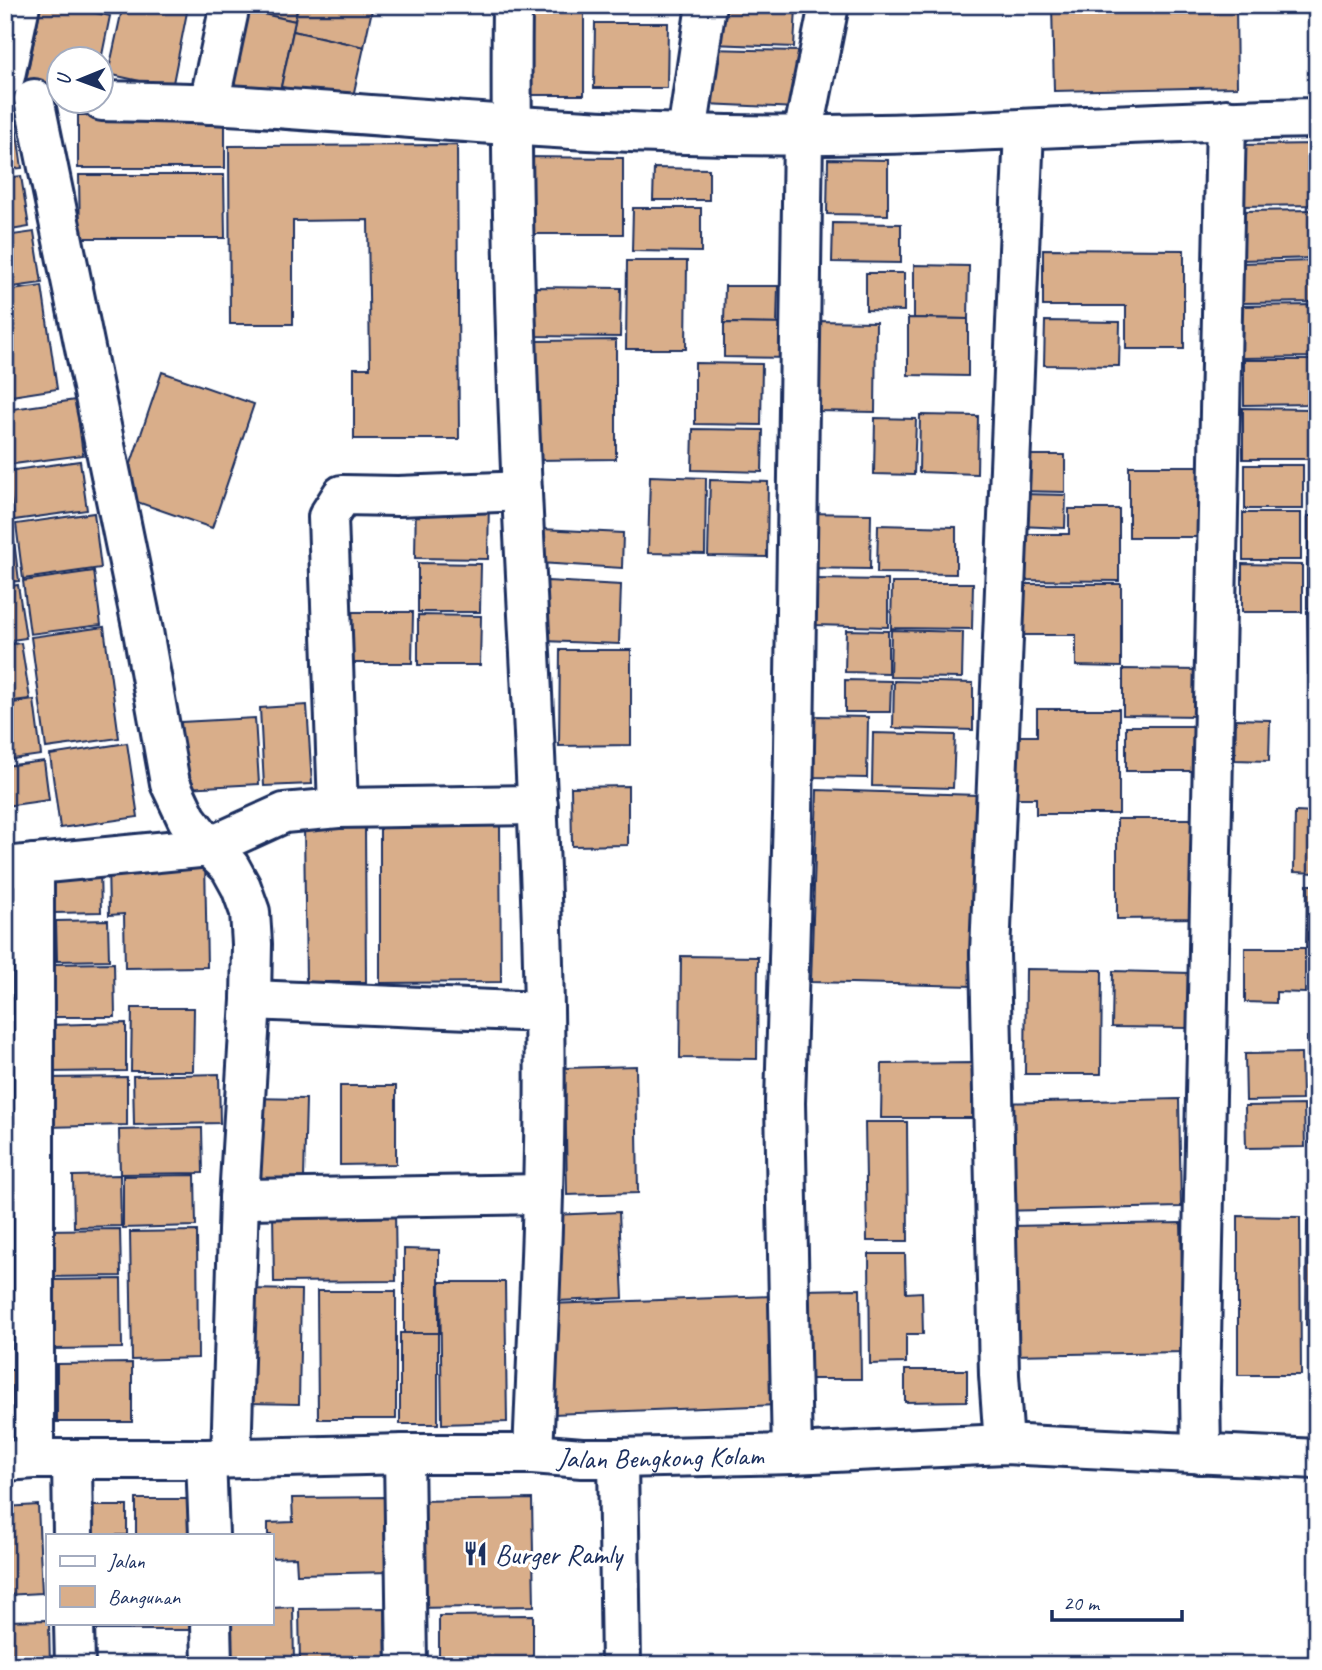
<svg xmlns="http://www.w3.org/2000/svg" width="1322" height="1670" font-family="Caveat,sans-serif">
  <style>
    .building { fill: #d9ae8a; stroke: #1b2f5e; stroke-width: 2 }
    .lines { fill: none; stroke-linecap: round; stroke-linejoin: round }
    .minor-casing { stroke: #1b2f5e; stroke-width: 44 }
    .tertiary-casing { stroke: #1b2f5e; stroke-width: 44 }
    .minor { stroke: #fff; stroke-width: 38 }
    .tertiary { stroke: #fff; stroke-width: 38 }
    .labels { text-anchor: middle; stroke-width: 7; stroke-linejoin: round; paint-order: stroke }
    .street-label { font-size: 28px; fill: #1b2f5e; stroke: #fff }
    .poi-label { font-size: 28px; fill: #1b2f5e; stroke: #fff; text-anchor: start }
  </style>
  <rect width="100%" height="100%" fill="#fff"/>
  <filter id="ink" filterUnits="userSpaceOnUse"><feTurbulence type="fractalNoise" baseFrequency=".0143" numOctaves="2"/><feDisplacementMap in="SourceGraphic" scale="14" xChannelSelector="R" yChannelSelector="G"/><feConvolveMatrix kernelMatrix="1 2 1 2 8 2 1 2 1" color-interpolation-filters="sRGB"/></filter>
  <g filter="url(#ink)">
    <g class="building">
      <polygon points="41,5 58,5 110,16 101,60 60,60 60,88 26,81"/>
      <polygon points="123,5 181,5 188,7 172,88 108,74"/>
      <polygon points="242,5 298,5 295,21 241,9"/>
      <polygon points="298,5 373,5 364,47 293,31"/>
      <polygon points="591,5 662,5 662,12 591,11"/>
      <polygon points="712,5 796,7 794,47 711,44"/>
      <polygon points="1052,5 1236,5 1237,87 1054,91"/>
      <polygon points="522,7 584,8 584,95 521,95"/>
      <polygon points="241,9 295,21 279,96 225,85"/>
      <polygon points="595,23 668,23 667,88 594,88"/>
      <polygon points="293,31 364,47 352,101 281,87"/>
      <polygon points="708,49 799,51 797,108 706,104"/>
      <polygon points="225,114 225,168 78,168 78,115"/>
      <polygon points="15,120 22,168 5,170 5,121"/>
      <polygon points="1317,144 1317,205 1239,206 1238,145"/>
      <polygon points="457,145 459,439 354,439 354,368 370,368 368,220 293,221 293,324 230,324 229,146"/>
      <polygon points="524,157 623,158 623,234 524,234"/>
      <polygon points="828,159 888,160 888,215 827,214"/>
      <polygon points="654,168 709,169 709,200 653,200"/>
      <polygon points="79,175 224,175 225,238 80,238"/>
      <polygon points="21,176 29,227 5,231 5,178"/>
      <polygon points="633,208 701,208 701,252 632,251"/>
      <polygon points="1313,210 1314,258 1240,260 1240,211"/>
      <polygon points="833,223 901,224 901,263 832,262"/>
      <polygon points="34,232 42,283 5,288 5,236"/>
      <polygon points="1043,249 1184,250 1184,349 1126,349 1126,306 1043,306"/>
      <polygon points="627,261 687,261 686,349 626,349"/>
      <polygon points="1313,261 1314,302 1240,303 1239,263"/>
      <polygon points="914,265 969,266 968,319 914,318"/>
      <polygon points="866,273 904,273 904,311 866,310"/>
      <polygon points="42,286 57,389 5,397 5,291"/>
      <polygon points="725,286 778,286 777,324 724,323"/>
      <polygon points="532,287 621,288 620,337 531,336"/>
      <polygon points="1313,305 1313,357 1240,358 1240,306"/>
      <polygon points="908,318 968,319 968,376 908,375"/>
      <polygon points="816,321 876,322 875,412 815,411"/>
      <polygon points="1045,321 1120,322 1119,366 1044,365"/>
      <polygon points="724,323 796,324 795,358 724,357"/>
      <polygon points="616,340 616,459 536,460 535,341"/>
      <polygon points="1244,360 1312,360 1312,404 1244,405"/>
      <polygon points="695,363 762,364 761,425 695,424"/>
      <polygon points="162,372 254,404 212,528 120,496"/>
      <polygon points="76,400 83,455 6,465 5,410"/>
      <polygon points="1243,408 1310,409 1310,459 1243,459"/>
      <polygon points="920,415 978,416 977,474 919,472"/>
      <polygon points="875,418 916,419 914,475 874,474"/>
      <polygon points="693,429 763,430 762,472 692,470"/>
      <polygon points="1021,455 1065,455 1065,492 1020,491"/>
      <polygon points="80,461 87,510 14,520 7,471"/>
      <rect x="1314" y="462" width="3" height="47"/>
      <rect x="1245" y="465" width="58" height="44"/>
      <rect x="1129" y="466" width="73" height="71"/>
      <polygon points="650,476 706,478 705,554 648,553"/>
      <polygon points="710,480 768,482 767,557 708,556"/>
      <polygon points="1020,494 1066,495 1065,528 1019,526"/>
      <polygon points="416,497 489,498 488,559 415,558"/>
      <polygon points="1069,509 1119,509 1119,581 1014,580 1014,534 1069,534"/>
      <polygon points="94,513 101,568 23,579 16,524"/>
      <polygon points="802,513 871,514 870,569 800,568"/>
      <rect x="1243" y="513" width="58" height="47"/>
      <rect x="1308" y="516" width="9" height="40"/>
      <polygon points="12,525 19,581 5,582 5,526"/>
      <polygon points="878,525 956,527 956,574 877,573"/>
      <polygon points="541,529 623,533 622,568 539,563"/>
      <rect x="1307" y="559" width="10" height="49"/>
      <polygon points="418,563 481,564 480,612 418,612"/>
      <polygon points="1242,564 1302,565 1302,612 1242,612"/>
      <polygon points="94,571 101,625 30,634 23,581"/>
      <polygon points="814,579 888,580 888,627 814,625"/>
      <polygon points="547,581 621,585 619,644 544,641"/>
      <polygon points="892,583 973,583 972,629 891,628"/>
      <polygon points="1009,584 1121,584 1121,667 1076,666 1076,635 1008,635"/>
      <polygon points="18,585 26,638 5,641 5,587"/>
      <polygon points="1307,611 1317,611 1317,674 1308,674"/>
      <polygon points="350,612 413,612 412,663 350,663"/>
      <polygon points="418,615 481,616 480,665 418,665"/>
      <polygon points="104,627 119,738 46,748 31,637"/>
      <polygon points="846,630 888,631 888,673 845,672"/>
      <polygon points="891,630 963,632 962,678 890,677"/>
      <polygon points="21,643 30,699 5,702 5,645"/>
      <polygon points="560,650 631,650 631,745 559,746"/>
      <polygon points="1123,669 1200,670 1200,716 1123,715"/>
      <polygon points="845,680 891,681 890,712 845,712"/>
      <polygon points="894,681 973,683 973,730 893,728"/>
      <polygon points="34,700 41,755 5,760 5,704"/>
      <polygon points="307,705 312,784 264,786 260,708"/>
      <polygon points="1037,709 1119,709 1119,814 1036,814 1036,798 1013,798 1013,736 1037,736"/>
      <polygon points="815,716 868,717 867,778 814,777"/>
      <polygon points="255,718 259,784 185,788 181,722"/>
      <polygon points="1236,719 1270,720 1269,761 1235,760"/>
      <rect x="1126" y="726" width="77" height="45"/>
      <polygon points="873,733 955,735 953,788 872,786"/>
      <polygon points="127,743 138,817 60,828 50,755"/>
      <polygon points="44,761 49,800 5,806 5,766"/>
      <rect x="1312" y="762" width="5" height="44"/>
      <polygon points="628,786 628,845 572,846 571,787"/>
      <polygon points="817,790 978,795 973,986 811,982"/>
      <polygon points="1295,812 1317,813 1317,873 1294,872"/>
      <polygon points="1117,819 1199,819 1199,918 1117,919"/>
      <polygon points="500,822 501,982 380,983 380,823"/>
      <polygon points="365,824 366,982 306,982 304,825"/>
      <polygon points="205,860 207,967 125,968 124,914 109,915 108,861"/>
      <polygon points="54,869 100,869 101,912 55,913"/>
      <polygon points="1307,885 1317,885 1317,948 1306,948"/>
      <polygon points="108,920 109,960 57,961 56,921"/>
      <polygon points="1245,948 1305,948 1305,993 1276,992 1276,1003 1245,1002"/>
      <polygon points="681,956 758,957 757,1059 680,1058"/>
      <polygon points="114,963 115,1017 53,1017 53,964"/>
      <polygon points="1026,969 1102,970 1101,1074 1025,1074"/>
      <polygon points="1113,971 1190,973 1189,1028 1112,1027"/>
      <polygon points="132,1008 194,1008 193,1071 131,1071"/>
      <polygon points="126,1023 126,1071 48,1072 47,1025"/>
      <polygon points="1307,1037 1317,1037 1317,1079 1308,1079"/>
      <polygon points="1301,1053 1302,1100 1246,1101 1245,1054"/>
      <polygon points="973,1063 972,1118 881,1118 882,1064"/>
      <polygon points="636,1066 638,1193 567,1195 565,1068"/>
      <polygon points="219,1074 220,1123 134,1125 133,1076"/>
      <polygon points="127,1077 127,1125 47,1127 46,1078"/>
      <polygon points="340,1086 396,1086 396,1164 340,1165"/>
      <rect x="1310" y="1095" width="7" height="48"/>
      <polygon points="248,1098 306,1099 304,1179 247,1178"/>
      <polygon points="1179,1099 1181,1207 997,1211 994,1103"/>
      <polygon points="1304,1105 1305,1147 1246,1148 1245,1106"/>
      <polygon points="865,1122 907,1122 908,1241 867,1241"/>
      <polygon points="202,1128 203,1173 120,1174 119,1130"/>
      <polygon points="120,1175 121,1226 74,1227 73,1176"/>
      <polygon points="195,1175 196,1226 123,1228 123,1176"/>
      <polygon points="395,1210 396,1281 274,1282 273,1211"/>
      <polygon points="619,1212 623,1298 557,1301 553,1215"/>
      <polygon points="1238,1216 1300,1217 1301,1375 1238,1375"/>
      <polygon points="1307,1221 1317,1221 1317,1325 1306,1325"/>
      <polygon points="1181,1223 1184,1352 1011,1355 1009,1226"/>
      <polygon points="120,1229 121,1276 45,1277 45,1230"/>
      <polygon points="197,1231 198,1358 132,1360 130,1232"/>
      <polygon points="404,1249 439,1250 439,1333 404,1333"/>
      <polygon points="869,1254 905,1254 906,1293 922,1292 923,1334 906,1334 906,1363 870,1364"/>
      <polygon points="121,1279 122,1348 52,1349 51,1280"/>
      <polygon points="440,1282 505,1282 507,1422 442,1424"/>
      <polygon points="246,1289 301,1290 299,1404 243,1403"/>
      <polygon points="860,1289 861,1379 800,1379 799,1290"/>
      <polygon points="317,1291 396,1291 396,1419 318,1419"/>
      <polygon points="772,1296 776,1405 553,1414 549,1304"/>
      <rect x="400" y="1333" width="38" height="91"/>
      <polygon points="132,1363 132,1422 57,1422 57,1364"/>
      <polygon points="5,1370 18,1370 19,1428 5,1428"/>
      <polygon points="905,1370 967,1370 967,1401 905,1402"/>
      <polygon points="390,1497 391,1572 297,1574 296,1557 271,1558 271,1535 268,1535 268,1523 293,1522 292,1498"/>
      <rect x="136" y="1499" width="53" height="36"/>
      <polygon points="532,1499 534,1606 417,1608 415,1501"/>
      <polygon points="38,1505 42,1593 5,1595 5,1507"/>
      <rect x="87" y="1506" width="40" height="29"/>
      <polygon points="293,1607 294,1663 218,1664 217,1623 271,1623 271,1608"/>
      <polygon points="385,1608 386,1665 300,1665 299,1609"/>
      <polygon points="533,1615 533,1665 439,1665 439,1616"/>
      <polygon points="47,1620 47,1623 49,1623 50,1665 5,1665 5,1621"/>
      <rect x="85" y="1623" width="104" height="7"/>
    </g>
    <g class="lines">
      <defs>
        <g id="minor">
          <path d="M512 5C510 168 515 331 522 493 530 665 541 837 544 1010 547 1158 539 1306 533 1454"/>
          <polyline points="5,76 20,5"/>
          <polyline points="34,99 143,631 170,783 187,819 209,847 284,813 338,808 538,805"/>
          <path d="M102 101C138 102 175 102 212 104 370 113 528 130 687 134 897 141 1107 121 1317 118"/>
          <polyline points="209,104 230,5"/>
          <polyline points="687,134 706,5"/>
          <polyline points="338,808 328,517 342,495 398,496 522,491"/>
          <polyline points="34,864 34,1459"/>
          <polyline points="5,867 209,847 230,867 241,887 250,912 252,944 251,1000 239,1199 231,1458"/>
          <polyline points="251,1000 544,1012"/>
          <polyline points="239,1199 543,1194"/>
          <polyline points="1004,1444 999,1375 990,953 1024,129"/>
          <polyline points="404,1454 407,1665"/>
          <polyline points="792,1454 785,1103 793,815 803,135 829,5"/>
          <polyline points="1201,1454 1200,1389 1226,119"/>
          <polyline points="72,1459 73,1535"/>
          <polyline points="206,1459 209,1535"/>
          <polyline points="74,1623 75,1665"/>
          <polyline points="211,1623 212,1665"/>
        </g>
        <g id="tertiary">
          <polyline points="618,1458 621,1665"/>
          <path id="s1" d="M5 1461 34 1459H206L404 1454H533L582 1458H618L792 1454 1004 1444 1317 1459"/>
        </g>
      </defs>
      <use href="#minor" class="minor-casing"/>
      <use href="#tertiary" class="tertiary-casing"/>
      <use href="#minor" class="minor"/>
      <use href="#tertiary" class="tertiary"/>
    </g>
  </g>
  <defs>
    <symbol id="restaurant-bare" viewBox="-9 -9 18 18"><path d="M-5-6h1v4h1v-4h1v4h1v-4h1v5L-1.5 .5V6h-2V.5L-5-1ZM5-6V6H3V1.5H1.5Q1.5-4 5-6Z" fill="#1b2f5e" stroke="#fff" stroke-width="2.5" paint-order="stroke"/></symbol>
  </defs>
  <g fill-rule="evenodd">
    <use href="#restaurant-bare" x="458" y="1536" width="35" height="35"/>
  </g>
  <g class="labels">
    <g class="street-label">
      <text dy="10" stroke="none"><textPath href="#s1" startOffset="656">Jalan Bengkong Kolam</textPath></text>
    </g>
    <g class="poi-label">
      <text x="495" y="1564">Burger Ramly</text>
    </g>
  </g>
  <rect width="1322" height="1670" fill="none" stroke="#fff" stroke-width="28"/>
  <rect x="14" y="14" width="1294" height="1642" fill="none" stroke="#1b2f5e" stroke-width="2.5" filter="url(#ink)"/>
  <rect x="46" y="1534" width="228" height="91" fill="#ffffff" stroke="#a4acbf" stroke-width="2"/>
  <rect x="60" y="1556" width="35" height="10" fill="#ffffff" stroke="#a4acbf" stroke-width="2"/>
  <text x="108" y="1568" font-size="21" fill="#1b2f5e">Jalan</text>
  <rect x="60" y="1586" width="35" height="21" fill="#d9ae8a" stroke="#a4acbf" stroke-width="2"/>
  <text x="108" y="1604" font-size="21" fill="#1b2f5e">Bangunan</text>
  <g transform="translate(80 80) rotate(269)"><circle r="33" fill="#ffffff" stroke="#a4acbf" stroke-width="2"/>
  <path d="M0-5L12 26L0 18L-12 26Z" fill="#1b2f5e"/>
  <text y="-10" font-size="19" font-weight="bold" text-anchor="middle" fill="#1b2f5e">U</text>
  </g>
  <path d="M1052 1610v10h130v-10" fill="none" stroke="#1b2f5e" stroke-width="3.5"/>
  <text x="1063" y="1610" font-size="21" fill="#1b2f5e" stroke="#ffffff" stroke-width="5" paint-order="stroke">20 m</text>
</svg>
